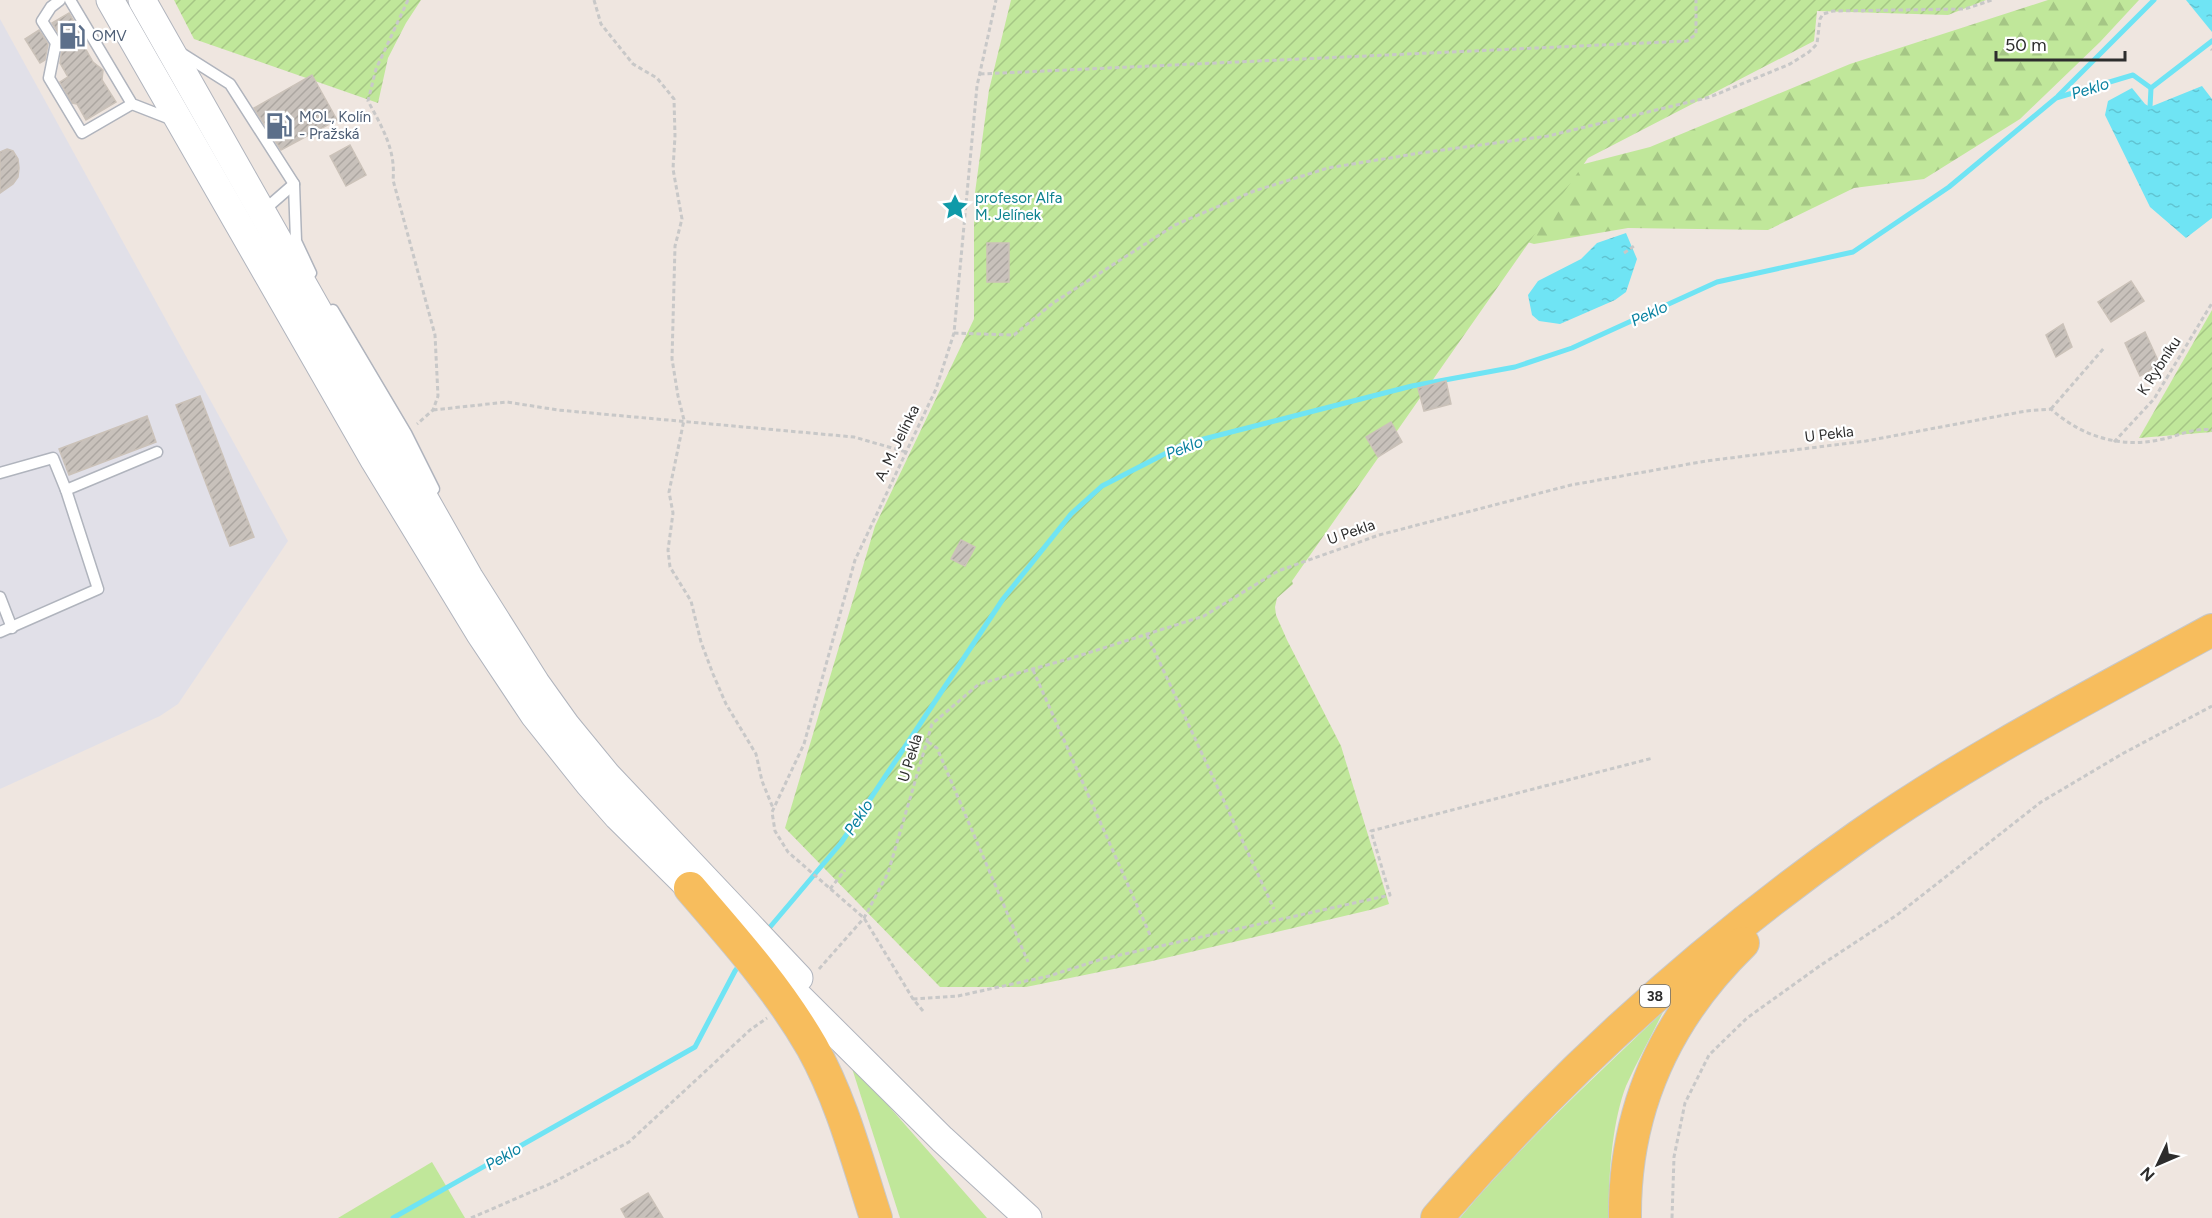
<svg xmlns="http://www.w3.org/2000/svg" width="2212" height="1218" font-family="Figtree,sans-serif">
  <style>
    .industrial { fill: #e1e0e8 }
    .grass { fill: #c0e79a }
    .forest { fill: url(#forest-firs) }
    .garden { fill: url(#garden-furrows) }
    .water { fill: url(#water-ripples) }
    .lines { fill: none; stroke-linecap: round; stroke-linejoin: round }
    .stream { stroke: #6fe4f4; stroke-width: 5 }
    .building { fill: url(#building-hatch); stroke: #cbc2b9; stroke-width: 1.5 }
    .lane-casing { stroke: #b0b4bd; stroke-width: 13 }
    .secondary-casing { stroke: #b0b4bd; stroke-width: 29 }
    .primary-casing { stroke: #c8c8c8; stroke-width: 34 }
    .path { stroke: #c8c8c8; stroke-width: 3; stroke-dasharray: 4.5 3; stroke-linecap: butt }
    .lane { stroke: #fff; stroke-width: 10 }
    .secondary { stroke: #fff; stroke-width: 27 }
    .primary { stroke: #f7bd5d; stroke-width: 32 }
    .labels { text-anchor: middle; stroke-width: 4.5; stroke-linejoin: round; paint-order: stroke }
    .shield { fill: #fff; stroke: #6c6c6c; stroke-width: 1.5 }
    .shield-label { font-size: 14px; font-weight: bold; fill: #2d2d2d }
    .service-label { font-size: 15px; fill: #4e5e75; stroke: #fff; text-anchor: start }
    .culture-label { font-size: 15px; fill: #0d838f; stroke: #fff; text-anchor: start }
    .street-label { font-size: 15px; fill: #2d2d2d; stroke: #fff }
    .water-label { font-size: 16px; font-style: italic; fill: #0881a0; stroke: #fff }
  </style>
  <defs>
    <pattern id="forest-firs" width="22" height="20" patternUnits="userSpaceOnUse" patternTransform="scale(1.5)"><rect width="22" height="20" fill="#c0e79a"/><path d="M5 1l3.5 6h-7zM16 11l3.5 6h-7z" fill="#a5c685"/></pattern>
    <pattern id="garden-furrows" width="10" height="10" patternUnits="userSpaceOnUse" patternTransform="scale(1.5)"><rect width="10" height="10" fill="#c0e79a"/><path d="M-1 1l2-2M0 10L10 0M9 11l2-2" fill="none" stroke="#a5c685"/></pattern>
    <pattern id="water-ripples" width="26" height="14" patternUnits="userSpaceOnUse" patternTransform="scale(1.5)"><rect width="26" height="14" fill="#6fe4f4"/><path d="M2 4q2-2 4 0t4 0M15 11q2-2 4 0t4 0" fill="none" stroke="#60c4d2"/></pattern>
    <pattern id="building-hatch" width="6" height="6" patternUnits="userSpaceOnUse" patternTransform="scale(1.5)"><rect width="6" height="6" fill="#c8c1bb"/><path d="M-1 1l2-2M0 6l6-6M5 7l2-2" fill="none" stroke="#aca6a1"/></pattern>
  </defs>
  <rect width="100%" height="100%" fill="#efe6e0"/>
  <polygon class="industrial" points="0,19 288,541 178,704 160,716 0,789"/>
  <g class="grass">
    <path d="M1663 1012C1651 1037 1637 1061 1626 1086 1612 1122 1608 1179 1609 1218H1460C1522 1144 1593 1078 1663 1012Z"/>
    <polygon points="850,1062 987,1218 900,1218"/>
    <polygon points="432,1162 465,1218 338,1218"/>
  </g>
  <polygon class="forest" points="2048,0 2139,0 2100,42 2020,119 1924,179 1854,188 1768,230 1628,228 1534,244 1432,214 1537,176 1650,147 1850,64"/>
  <g class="garden">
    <polygon points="174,0 421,0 406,23 388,58 378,103 194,39"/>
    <polygon points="1011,0 1986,0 1948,15 1817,11 1814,41 1588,158 1292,581 1293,584 1277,598 1275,607 1276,615 1287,640 1341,746 1389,904 1374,909 1148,962 1026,987 940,987 785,828 875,526 974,319 974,200 989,90"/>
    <polygon points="2212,310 2212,432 2139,438"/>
  </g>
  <g class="water">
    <polygon points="2186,0 2212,0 2212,32"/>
    <polygon points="2202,86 2212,99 2212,218 2186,238 2150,207 2105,115 2108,101 2132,88 2145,104 2150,107"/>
    <polygon points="1626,233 1637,259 1626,292 1615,300 1560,324 1539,321 1532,315 1528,295 1538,281 1581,259 1597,243"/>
  </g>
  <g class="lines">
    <g class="stream">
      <polyline points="2058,96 2154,0"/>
      <polyline points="2150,107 2151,88"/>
      <polyline points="765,933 841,843 1003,599 1071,514 1102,486 1184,444 1412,386 1515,367 1572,348 1717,282 1853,252 1949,187 2056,98 2133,75 2151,88 2212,41"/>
      <polyline points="393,1218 695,1047 735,971 741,963"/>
    </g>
  </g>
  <g class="building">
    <polygon points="69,13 83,37 80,39 93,62 103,70 102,80 116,102 86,120 77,104 72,103 60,82 68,77 60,63 63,40 52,23"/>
    <polygon points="39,30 48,44 45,60 40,63 25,39"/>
    <polygon points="312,75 337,120 281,150 254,108"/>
    <polygon points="350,145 366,175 346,186 330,156"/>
    <polygon points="7,149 13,151 18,159 19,168 18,177 13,184 0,193 0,152"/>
    <rect x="987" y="243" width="22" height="39"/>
    <polygon points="2131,281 2144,301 2111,322 2098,302"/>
    <polygon points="2063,324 2072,347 2056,357 2046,335"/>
    <polygon points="2145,332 2160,365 2140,376 2125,343"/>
    <polygon points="1446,381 1451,404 1424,411 1418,388"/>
    <polygon points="200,396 254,537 230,546 176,405"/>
    <polygon points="147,416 156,442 69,475 59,449"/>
    <polygon points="1391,422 1402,442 1378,457 1366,437"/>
    <polygon points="961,540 975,547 965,566 951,559"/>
    <polygon points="648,1193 663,1218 626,1218 621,1209"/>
  </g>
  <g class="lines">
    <defs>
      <g id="lane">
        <polyline points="60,0 51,7 42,21 56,43 49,78 82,133 132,104"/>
        <polyline points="70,0 132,104 173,120"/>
        <polyline points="181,53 230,84 294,184 296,241 311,273"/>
        <polyline points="263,211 294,184"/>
        <polyline points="333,310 406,433 434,489"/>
        <polyline points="0,473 53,458 66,490"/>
        <polyline points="0,597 12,628"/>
        <polyline points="0,632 98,589 66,490 157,452"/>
      </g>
      <g id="secondary">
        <polyline points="110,0 374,460 480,634 534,715 589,784 618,817 705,903"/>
        <polyline points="142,0 469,577 536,683 566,725 607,775 799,978"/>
        <polyline points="773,971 942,1139 1028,1218"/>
      </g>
      <g id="primary">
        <path d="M690 888C734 939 778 988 812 1047 842 1101 857 1160 876 1218"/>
        <path d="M1437 1218C1561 1073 1703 946 1859 836 1970 758 2093 695 2212 630"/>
        <path d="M1625 1218C1624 1109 1666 1018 1743 943"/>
      </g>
    </defs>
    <use href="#lane" class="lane-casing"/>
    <use href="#secondary" class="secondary-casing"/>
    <use href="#primary" class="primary-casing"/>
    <g class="path">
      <path d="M408 0 376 69 368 101C382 127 396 150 393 180L435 335 438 396 433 410 417 424"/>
      <polyline points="594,0 601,24 633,64 657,78 674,99 675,136 673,169 682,219 675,246 672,359 678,396 684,420 669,492 673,513 668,550 670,567 691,601 701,642 713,674 726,704 756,754 762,781 773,808"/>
      <polyline points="2211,49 2212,50"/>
      <polyline points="980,74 1687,41 1696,34 1696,0"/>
      <polyline points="1624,253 1634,246"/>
      <polyline points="954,333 1014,335 1053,303 1175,225 1254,191 1328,168 1420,153 1548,136 1710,97 1790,64 1809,52 1817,44 1820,19 1823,14 1833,11 1965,9 1992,0"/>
      <polyline points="2051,409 2104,348"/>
      <polyline points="433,410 507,402 558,410 854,437 906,452"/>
      <polyline points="2114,442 2154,399 2212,303"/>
      <polyline points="1147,635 1274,909"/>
      <polyline points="1033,670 1151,937"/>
      <polyline points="928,742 937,748 1028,962"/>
      <polyline points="830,889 845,870"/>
      <path d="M819 969 864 918 888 873 932 724 979 684 1072 658 1204 616 1278 571 1379 535 1571 485 1706 461 1866 441 2026 411 2051 409C2081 436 2119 448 2158 440 2177 437 2193 427 2212 430"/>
      <polyline points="913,999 958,996 1049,976 1102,959 1390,895 1371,831 1653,758"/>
      <polyline points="923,1011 913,999 864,918 788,852 775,831 772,812 804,744 855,560 936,389 954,333 977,86 996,0"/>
      <polyline points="471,1218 552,1183 629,1142 750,1030 767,1018"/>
      <polyline points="1672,1218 1674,1157 1685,1103 1709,1055 1747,1018 1821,965 1897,915 2041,802 2122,754 2212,706"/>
    </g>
    <use href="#lane" class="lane"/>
    <use href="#secondary" class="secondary"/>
    <use href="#primary" class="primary"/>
  </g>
  <defs>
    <symbol id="fuel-bare" viewBox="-9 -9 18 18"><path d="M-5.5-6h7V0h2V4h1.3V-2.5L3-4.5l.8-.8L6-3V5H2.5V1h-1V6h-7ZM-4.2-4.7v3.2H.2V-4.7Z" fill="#5c6f8a" stroke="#fff" stroke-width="2.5" paint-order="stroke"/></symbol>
    <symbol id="sight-bare" viewBox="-9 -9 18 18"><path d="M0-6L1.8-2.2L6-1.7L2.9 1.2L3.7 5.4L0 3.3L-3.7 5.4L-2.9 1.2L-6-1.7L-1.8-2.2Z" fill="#0f9aa8" stroke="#fff" stroke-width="2.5" paint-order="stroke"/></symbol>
  </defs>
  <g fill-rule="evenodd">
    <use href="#fuel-bare" x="53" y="17" width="38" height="38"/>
    <use href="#fuel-bare" x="260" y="107" width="38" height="38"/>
    <use href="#sight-bare" x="936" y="188" width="38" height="38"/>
  </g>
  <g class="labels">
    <rect class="shield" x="1640" y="985" width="30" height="22" rx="4.5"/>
    <g class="shield-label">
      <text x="1655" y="1001">38</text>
    </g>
    <g class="service-label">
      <text x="92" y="41">OMV</text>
      <text x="299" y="122">MOL, Kolín<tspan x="299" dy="17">- Pražská</tspan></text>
    </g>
    <g class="culture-label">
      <text x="975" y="203">profesor Alfa<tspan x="975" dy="17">M. Jelínek</tspan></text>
    </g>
    <g class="street-label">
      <text transform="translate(2159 366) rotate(-57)" y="5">K Rybníku</text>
      <text transform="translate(1829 434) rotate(-7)" y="5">U Pekla</text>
      <text transform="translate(897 443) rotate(-64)" y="5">A. M. Jelínka</text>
      <text transform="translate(1351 532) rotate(-19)" y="5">U Pekla</text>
      <text transform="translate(910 758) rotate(-73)" y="5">U Pekla</text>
    </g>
    <g class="water-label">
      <text transform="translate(2090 88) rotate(-17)" y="6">Peklo</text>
      <text transform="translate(1649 313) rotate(-25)" y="6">Peklo</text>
      <text transform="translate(1184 447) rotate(-21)" y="6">Peklo</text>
      <text transform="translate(858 817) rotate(-57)" y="6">Peklo</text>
      <text transform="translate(503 1156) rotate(-30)" y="6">Peklo</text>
    </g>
  </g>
  <g transform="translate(2158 1164) rotate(226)" stroke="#ffffff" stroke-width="4.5" paint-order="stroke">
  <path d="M0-4.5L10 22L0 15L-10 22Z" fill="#2d2d2d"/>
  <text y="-9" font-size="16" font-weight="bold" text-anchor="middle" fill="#2d2d2d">N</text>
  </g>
  <path d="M1996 51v9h129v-9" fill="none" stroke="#2d2d2d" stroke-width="3"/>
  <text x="2005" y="51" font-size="18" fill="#2d2d2d" stroke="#ffffff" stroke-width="4.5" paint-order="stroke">50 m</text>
</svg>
